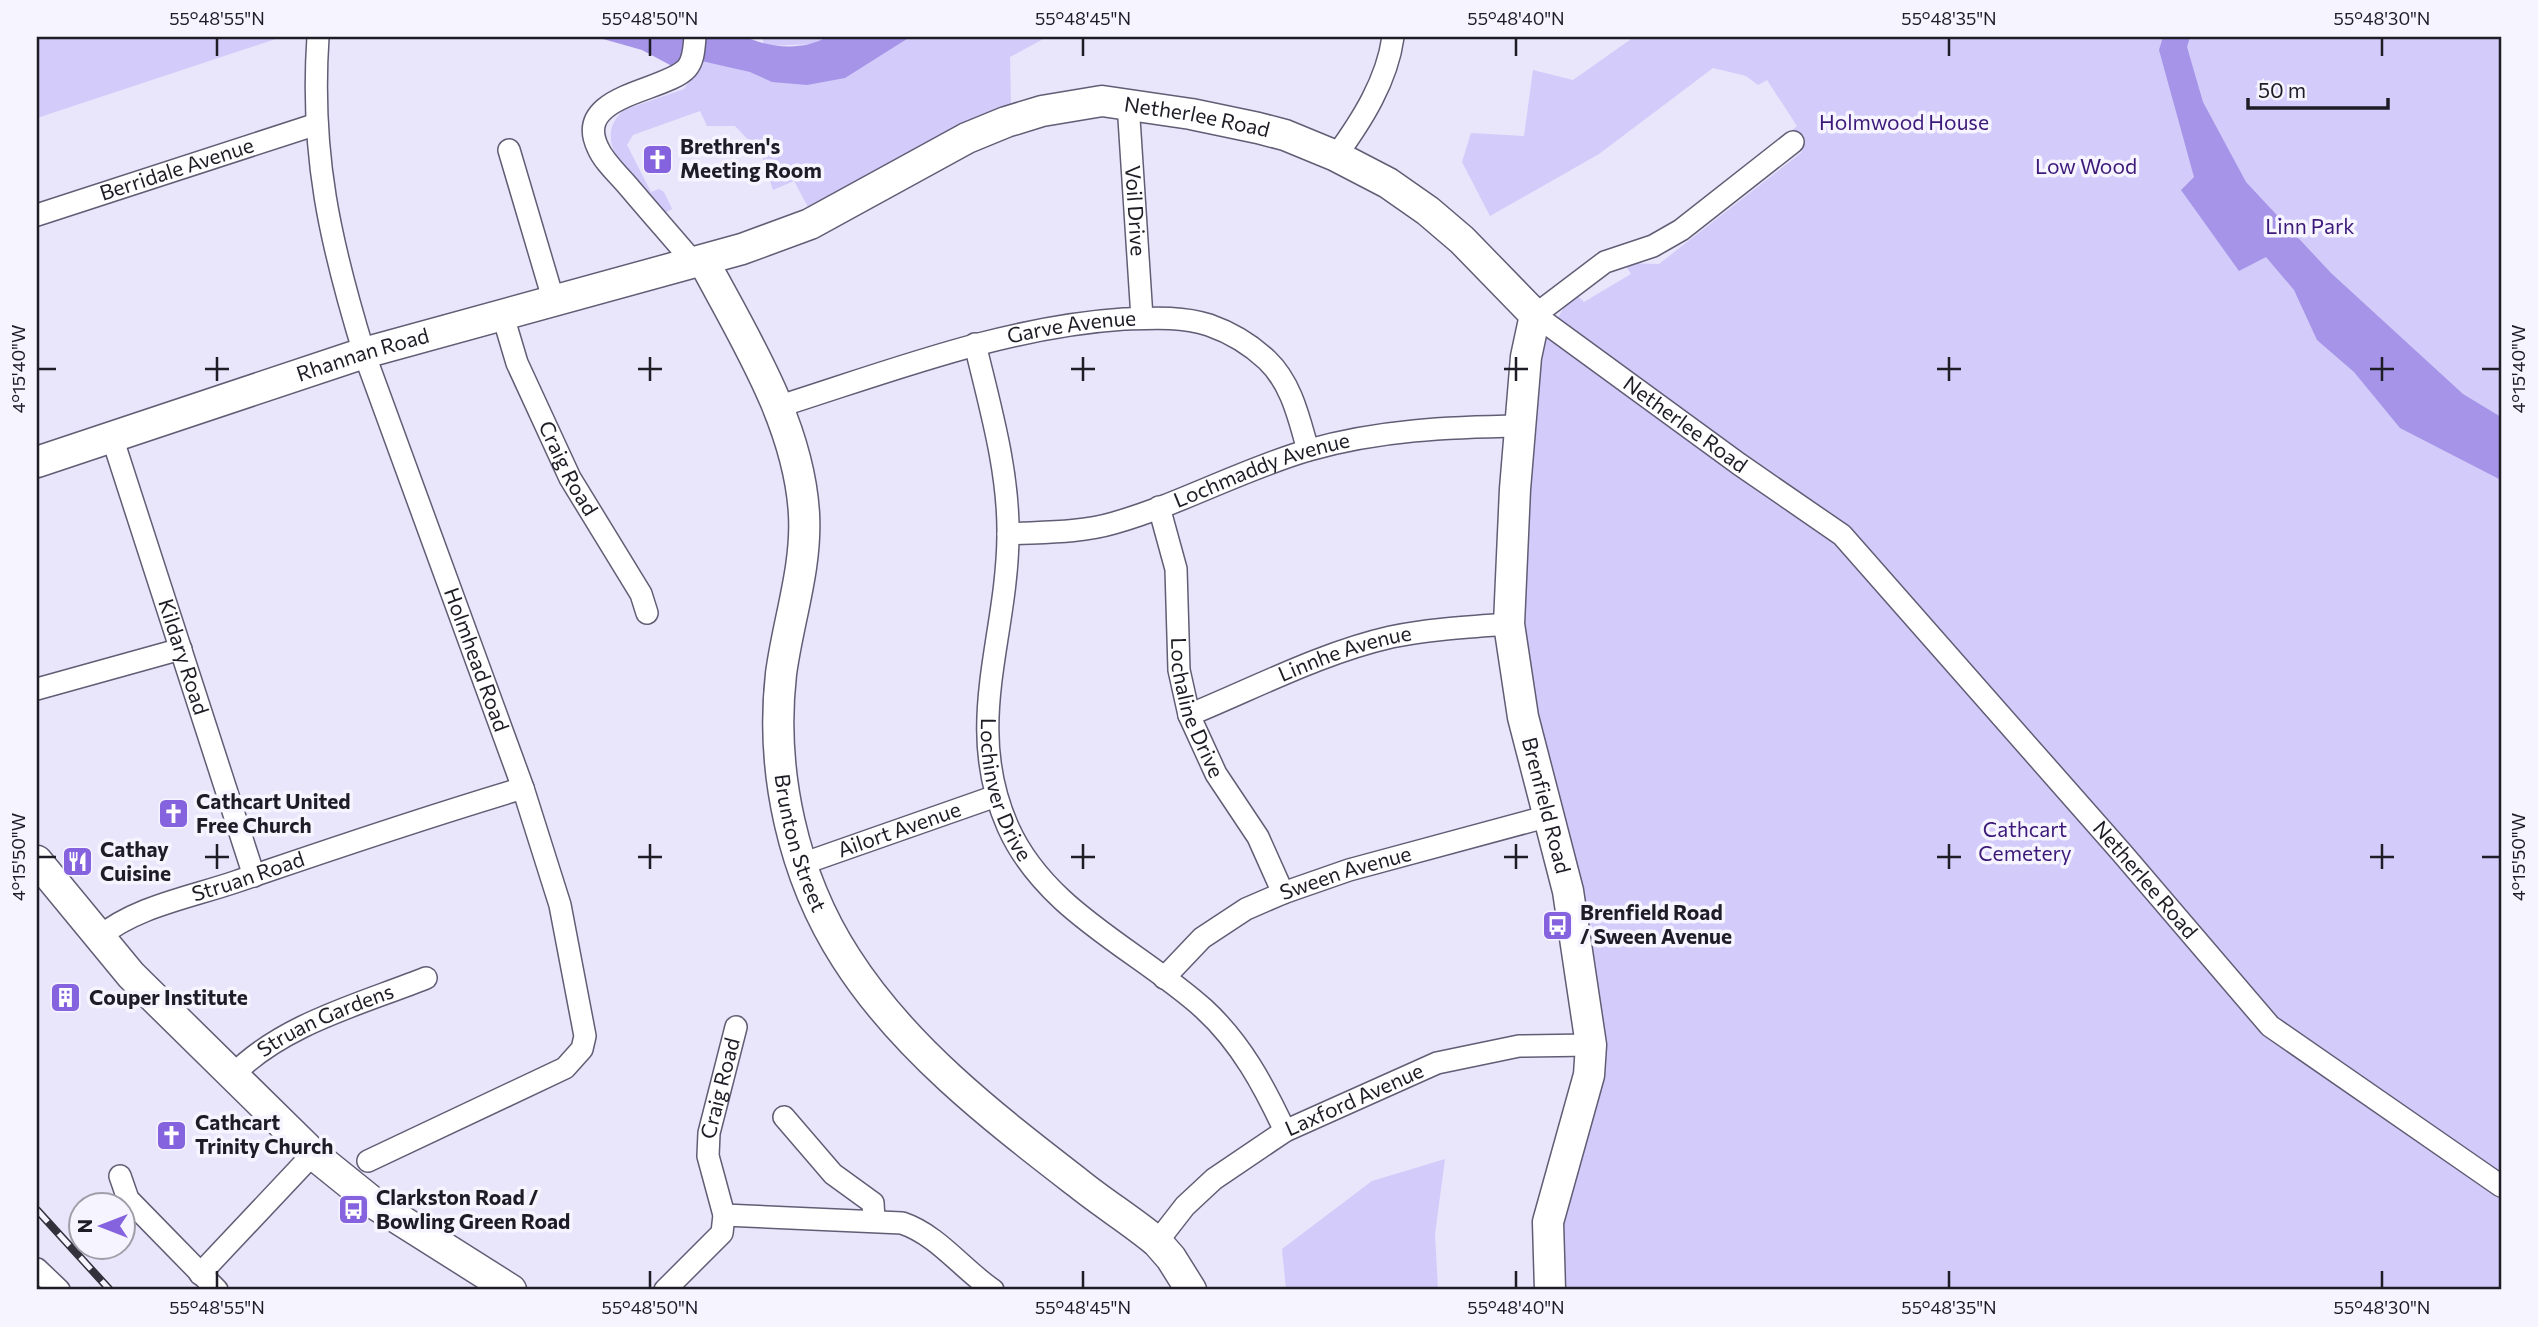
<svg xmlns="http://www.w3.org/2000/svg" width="2538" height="1327" font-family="Commissioner,sans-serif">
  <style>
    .green { fill: #d3cbfa }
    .water { fill: #a594e7 }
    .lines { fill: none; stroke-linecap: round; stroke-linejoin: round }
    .street-casing { stroke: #615d74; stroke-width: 24 }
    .secondary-casing { stroke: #615d74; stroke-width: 33 }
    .street { stroke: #fff; stroke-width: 21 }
    .secondary { stroke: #fff; stroke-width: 30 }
    .rail-casing { stroke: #33313b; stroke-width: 8 }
    .rail { stroke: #f6f4ff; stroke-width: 5; stroke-dasharray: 16; stroke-linecap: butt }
    .ticks { fill: none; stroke: #1e1c25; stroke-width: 2.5 }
    .labels { text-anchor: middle; stroke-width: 7; stroke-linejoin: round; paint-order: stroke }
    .street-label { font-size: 21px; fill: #1e1c25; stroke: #f6f4ff }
    .park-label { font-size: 21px; fill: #3c1979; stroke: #f6f4ff }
    .poi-label { font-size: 21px; font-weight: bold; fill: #1e1c25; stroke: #f6f4ff; text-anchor: start }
    .neatline { fill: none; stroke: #1e1c25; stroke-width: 2.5 }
    .ticks-label { font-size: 18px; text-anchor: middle; fill: #1e1c25 }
  </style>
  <rect width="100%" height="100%" fill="#e9e5fb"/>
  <g class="green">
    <polygon points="37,37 282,37 37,118"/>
    <polygon points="827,37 815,44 765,46 762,38"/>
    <path d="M896 37H1047L1010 57 1011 106 808 207 794 181 773 190 761 153 735 126H707L700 111 633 135 627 145 651 192 659 189 664 192 672 209 665 213C642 186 585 144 624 110L684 89 690 80 695 60 778 71Z"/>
    <polygon points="1634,37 2501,37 2501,1290 1561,1290 1562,1210 1596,1099 1532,712 1520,598 1541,346 1563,309 1577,295 1584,302 1631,274 1624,263 1659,264 1802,152 1791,131 1797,126 1767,80 1758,85 1746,76 1713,68 1599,154 1490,216 1462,162 1471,133 1524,136 1533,70 1573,80"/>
    <polygon points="1445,1159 1435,1234 1438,1290 1286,1290 1282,1249 1372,1181"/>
  </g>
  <g class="water">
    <path d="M596 37H746C770 48 803 51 827 37H910L845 78 807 85 772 82 750 72 684 57 672 66 642 50Z"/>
    <polygon points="2163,37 2190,37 2187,47 2203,102 2246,182 2331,273 2463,394 2501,417 2501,480 2400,428 2354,372 2317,340 2294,290 2266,257 2239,271 2181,190 2194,177 2159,50"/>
  </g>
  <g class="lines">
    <defs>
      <g id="street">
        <path id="s1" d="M318 37C310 154 330 242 364 353L523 788 560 905 585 1036 582 1049 565 1068 368 1161"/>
        <path id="s2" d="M1128 103 1142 318"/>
        <path id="s3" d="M1793 142 1681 230 1653 246 1605 262 1535 315 1739 464 1842 535 2122 853 2270 1026 2501 1186"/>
        <polyline points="509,150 554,302"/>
        <path d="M1336 156C1362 120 1387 81 1393 37"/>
        <path id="s4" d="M37 215 317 124"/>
        <path d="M695 264C673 238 650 212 628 186 618 174 604 162 598 148 572 94 666 92 687 68 694 60 694 47 695 37"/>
        <path id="s5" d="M503 316 517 363 570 478 641 594 647 613"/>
        <path id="s6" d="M975 344C990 407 1009 471 1008 536 1007 640 963 725 1008 827 1046 912 1139 950 1204 1009 1241 1043 1264 1086 1285 1131"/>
        <path id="s7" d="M777 407C891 371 1004 327 1124 319 1152 318 1182 316 1209 325 1229 332 1251 345 1267 360 1292 384 1299 419 1308 450"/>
        <path id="s8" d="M112 437 254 876"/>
        <path id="s9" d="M1159 507 1176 569 1179 670 1189 715 1216 774 1258 837 1283 893"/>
        <path id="s10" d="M1008 534C1043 532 1080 533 1114 523 1181 504 1243 469 1309 450 1379 430 1449 427 1521 426"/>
        <polyline points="37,689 181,649"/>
        <path id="s11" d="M1189 715C1255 688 1321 653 1391 637 1430 629 1470 627 1509 624"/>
        <path id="s12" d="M802 864 996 796"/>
        <path id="s13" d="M98 938C134 907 191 897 235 882 331 849 426 817 523 788"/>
        <path id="s14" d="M1164 978 1202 938 1246 909 1283 893 1349 870 1549 816"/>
        <path id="s15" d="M232 1076C282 1024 361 1004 426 978"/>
        <polyline points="784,1117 833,1174 873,1203 874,1219"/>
        <polyline points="120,1176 128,1199 217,1290"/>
        <path d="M724 1215 902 1223C938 1235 962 1269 993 1290"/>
        <path id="s16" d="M1157 1242 1185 1206 1214 1179 1285 1131 1437 1063 1519 1046 1591 1045"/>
        <polyline points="37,1269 59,1290"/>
        <polyline points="200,1274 313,1154"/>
        <path id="s17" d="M665 1290 722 1233 724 1215 708 1156 709 1133 736 1027"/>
      </g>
      <g id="secondary">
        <path id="s18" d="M704 262C745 339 799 424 804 514 807 568 788 621 781 674 770 771 793 876 846 958 904 1049 994 1118 1078 1183 1104 1204 1132 1221 1157 1242L1171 1258 1191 1290"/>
        <path id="s19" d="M37 462 364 353 742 249 810 224 967 138 1006 122 1042 111 1102 101 1191 114 1258 128 1285 135 1336 156 1388 183 1428 211 1462 240 1535 315 1526 357 1515 489 1509 624 1523 717 1568 891 1591 1045 1589 1075 1548 1222 1550 1290"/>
        <polyline points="37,861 131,975 313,1154 375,1204 511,1290"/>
      </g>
    </defs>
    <use href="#street" class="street-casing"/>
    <use href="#secondary" class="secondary-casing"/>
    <use href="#street" class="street"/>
    <use href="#secondary" class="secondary"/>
    <defs>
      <polyline id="rail" points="37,1210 110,1290"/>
    </defs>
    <use href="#rail" class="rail-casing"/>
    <use href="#rail" class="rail"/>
  </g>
  <path class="ticks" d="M217 38V56M650 38V56M1083 38V56M1516 38V56M1949 38V56M2382 38V56M217 357V381M650 357V381M1083 357V381M1516 357V381M1949 357V381M2382 357V381M38 369H56M205 369H229M638 369H662M1071 369H1095M1504 369H1528M1937 369H1961M2370 369H2394M2482 369H2500M217 844V869M650 844V869M1083 844V869M1516 844V869M1949 844V869M2382 844V869M38 857H56M205 857H229M638 857H662M1071 857H1095M1504 857H1528M1937 857H1961M2370 857H2394M2482 857H2500M217 1271V1288M650 1271V1288M1083 1271V1288M1516 1271V1288M1949 1271V1288M2382 1271V1288"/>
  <defs>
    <symbol id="church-square" viewBox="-11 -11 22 22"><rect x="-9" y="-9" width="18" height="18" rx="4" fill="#8563de" stroke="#f6f4ff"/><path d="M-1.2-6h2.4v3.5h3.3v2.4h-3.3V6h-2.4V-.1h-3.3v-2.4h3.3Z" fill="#fff"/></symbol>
    <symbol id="restaurant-square" viewBox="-11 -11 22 22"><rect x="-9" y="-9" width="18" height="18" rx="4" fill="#8563de" stroke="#f6f4ff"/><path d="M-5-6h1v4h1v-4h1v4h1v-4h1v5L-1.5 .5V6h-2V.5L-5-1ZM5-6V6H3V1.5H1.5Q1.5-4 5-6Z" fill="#fff"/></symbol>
    <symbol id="bus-square" viewBox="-11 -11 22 22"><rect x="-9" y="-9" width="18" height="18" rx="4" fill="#8563de" stroke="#f6f4ff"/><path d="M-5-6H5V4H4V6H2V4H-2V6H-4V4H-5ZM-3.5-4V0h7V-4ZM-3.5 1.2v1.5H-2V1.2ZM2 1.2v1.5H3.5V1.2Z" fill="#fff"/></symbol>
    <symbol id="building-square" viewBox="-11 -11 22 22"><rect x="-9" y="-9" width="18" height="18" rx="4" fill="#8563de" stroke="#f6f4ff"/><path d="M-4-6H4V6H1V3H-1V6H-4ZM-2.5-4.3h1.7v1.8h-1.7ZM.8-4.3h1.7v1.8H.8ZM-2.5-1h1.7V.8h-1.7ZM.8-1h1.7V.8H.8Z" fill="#fff"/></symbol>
  </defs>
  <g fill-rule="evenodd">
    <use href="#church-square" x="640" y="142" width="35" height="35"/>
    <use href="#church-square" x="156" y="796" width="35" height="35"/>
    <use href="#restaurant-square" x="60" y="844" width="35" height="35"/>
    <use href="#bus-square" x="1540" y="908" width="35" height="35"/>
    <use href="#building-square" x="48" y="980" width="35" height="35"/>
    <use href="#church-square" x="154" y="1118" width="35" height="35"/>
    <use href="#bus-square" x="336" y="1192" width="35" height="35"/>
  </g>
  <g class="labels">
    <g class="street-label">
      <text dy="7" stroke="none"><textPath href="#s19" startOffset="1225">Netherlee Road</textPath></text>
      <text dy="7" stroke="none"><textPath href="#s4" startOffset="147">Berridale Avenue</textPath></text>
      <text dy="7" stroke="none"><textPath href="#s2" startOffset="108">Voil Drive</textPath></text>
      <text dy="7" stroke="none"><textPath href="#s7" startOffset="306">Garve Avenue</textPath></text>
      <text dy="7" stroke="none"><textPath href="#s19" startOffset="343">Rhannan Road</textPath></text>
      <text dy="7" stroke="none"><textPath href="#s3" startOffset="499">Netherlee Road</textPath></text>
      <text dy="7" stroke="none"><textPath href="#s5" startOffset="166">Craig Road</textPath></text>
      <text dy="7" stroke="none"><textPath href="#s10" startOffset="264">Lochmaddy Avenue</textPath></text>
      <text dy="7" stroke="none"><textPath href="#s8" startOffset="231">Kildary Road</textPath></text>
      <text dy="7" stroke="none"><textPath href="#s11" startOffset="168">Linnhe Avenue</textPath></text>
      <text dy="7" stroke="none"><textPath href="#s1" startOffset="648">Holmhead Road</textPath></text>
      <text dy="7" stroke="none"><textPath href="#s9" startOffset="206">Lochaline Drive</textPath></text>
      <text dy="7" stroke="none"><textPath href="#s6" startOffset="453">Lochinver Drive</textPath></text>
      <text dy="7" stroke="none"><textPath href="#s19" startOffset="2123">Brenfield Road</textPath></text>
      <text dy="7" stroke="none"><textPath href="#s12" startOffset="103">Ailort Avenue</textPath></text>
      <text dy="7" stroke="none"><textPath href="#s18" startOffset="607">Brunton Street</textPath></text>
      <text dy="7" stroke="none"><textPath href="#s14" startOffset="214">Sween Avenue</textPath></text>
      <text dy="7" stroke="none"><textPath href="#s13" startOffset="163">Struan Road</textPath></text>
      <text dy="7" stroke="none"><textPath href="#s3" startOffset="1150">Netherlee Road</textPath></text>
      <text dy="7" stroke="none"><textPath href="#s15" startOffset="110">Struan Gardens</textPath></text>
      <text dy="7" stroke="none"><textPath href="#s17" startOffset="229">Craig Road</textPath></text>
      <text dy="7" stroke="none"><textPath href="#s16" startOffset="247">Laxford Avenue</textPath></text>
    </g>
    <g class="park-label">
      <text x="1904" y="130">Holmwood House</text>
      <text x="2086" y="174">Low Wood</text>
      <text x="2310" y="234">Linn Park</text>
      <text x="2025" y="837">Cathcart<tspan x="2025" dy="24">Cemetery</tspan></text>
    </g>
    <g class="poi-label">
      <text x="680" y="154">Brethren's<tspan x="680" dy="24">Meeting Room</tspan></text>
      <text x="196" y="809">Cathcart United<tspan x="196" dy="24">Free Church</tspan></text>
      <text x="100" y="857">Cathay<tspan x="100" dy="24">Cuisine</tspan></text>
      <text x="1580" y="920">Brenfield Road<tspan x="1580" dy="24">/ Sween Avenue</tspan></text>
      <text x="89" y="1005">Couper Institute</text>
      <text x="195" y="1130">Cathcart<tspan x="195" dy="24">Trinity Church</tspan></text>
      <text x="376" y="1205">Clarkston Road /<tspan x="376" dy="24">Bowling Green Road</tspan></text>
    </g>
  </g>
  <rect width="2538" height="1327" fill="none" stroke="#f6f4ff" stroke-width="77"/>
  <g transform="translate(102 1226) rotate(270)"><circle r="33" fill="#f6f4ff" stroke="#a09ea8" stroke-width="2"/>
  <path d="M0-5L12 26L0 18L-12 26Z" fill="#8563de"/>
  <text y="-10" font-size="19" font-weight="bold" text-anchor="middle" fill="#1e1c25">N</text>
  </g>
  <path d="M2248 98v10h140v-10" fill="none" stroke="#1e1c25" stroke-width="3.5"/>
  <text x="2258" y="98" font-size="21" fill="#1e1c25" stroke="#f6f4ff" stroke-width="5" paint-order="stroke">50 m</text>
  <rect x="38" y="38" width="2462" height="1250" class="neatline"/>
  <g class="ticks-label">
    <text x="217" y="25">55°48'55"N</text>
    <text x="650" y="25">55°48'50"N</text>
    <text x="1083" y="25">55°48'45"N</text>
    <text x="1516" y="25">55°48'40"N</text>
    <text x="1949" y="25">55°48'35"N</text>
    <text x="2382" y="25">55°48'30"N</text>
    <text transform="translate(2519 369) rotate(-90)" y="6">4°15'40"W</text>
    <text transform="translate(19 369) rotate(-90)" y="6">4°15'40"W</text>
    <text transform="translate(2519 857) rotate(-90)" y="6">4°15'50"W</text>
    <text transform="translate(19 857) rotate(-90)" y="6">4°15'50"W</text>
    <text x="217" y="1314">55°48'55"N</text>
    <text x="650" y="1314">55°48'50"N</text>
    <text x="1083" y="1314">55°48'45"N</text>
    <text x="1516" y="1314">55°48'40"N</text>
    <text x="1949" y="1314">55°48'35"N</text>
    <text x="2382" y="1314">55°48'30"N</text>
  </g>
</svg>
